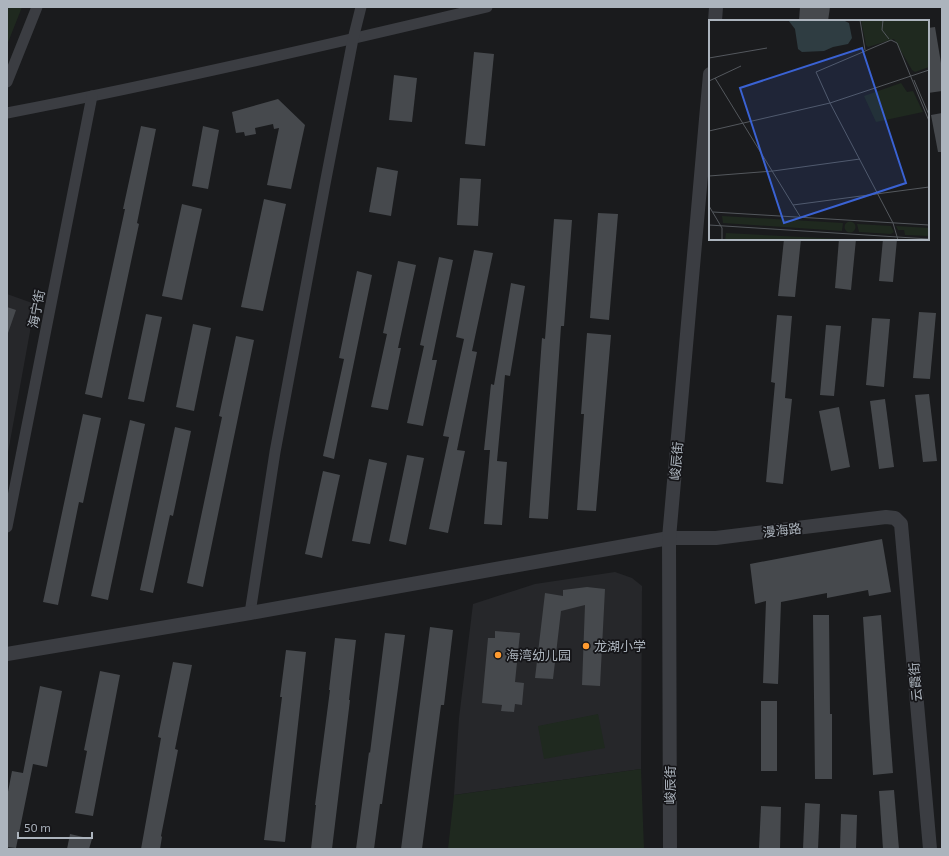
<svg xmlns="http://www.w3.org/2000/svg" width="949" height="856" font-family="'Exo 2','Noto Sans SC',sans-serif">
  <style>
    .built { fill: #26272a }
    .green { fill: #1f291f }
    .building { fill: #46494d }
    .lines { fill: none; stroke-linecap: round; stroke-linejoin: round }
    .minor { stroke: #3b3d42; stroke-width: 11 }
    .tertiary { stroke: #3b3d42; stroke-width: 14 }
    .poi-dot { fill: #ff9b30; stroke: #151518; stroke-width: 1.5 }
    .labels { text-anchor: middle; stroke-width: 3.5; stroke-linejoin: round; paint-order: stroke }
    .street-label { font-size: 13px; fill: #acb4bd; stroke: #151518 }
    .poi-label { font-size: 13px; fill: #acb4bd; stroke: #151518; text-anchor: start }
    .inset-road { fill: none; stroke: #54585d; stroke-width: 1 }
    .view { fill: #3a62d3; fill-opacity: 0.15; stroke: #3a62d3; stroke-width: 2 }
    .inset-edge { fill: none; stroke: #acb4bd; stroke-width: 2 }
  </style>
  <rect width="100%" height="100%" fill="#1a1b1d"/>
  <g class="built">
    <polygon points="7,294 35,304 7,458"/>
    <polygon points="615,572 632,578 642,586 641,769 454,795 459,718 473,604 535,584"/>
  </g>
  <g class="green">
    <polygon points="7,7 22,7 7,45"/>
    <polygon points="598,714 605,748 544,759 538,726"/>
    <polygon points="641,769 644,849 448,849 454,795"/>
  </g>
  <g class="building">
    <polygon points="800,7 830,7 828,21 799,21"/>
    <polygon points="935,27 942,69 942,91 928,93 928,28"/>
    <polygon points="474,52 494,54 485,146 465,144"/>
    <polygon points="394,75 417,78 412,122 389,120"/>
    <polygon points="278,99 305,125 291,189 267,185 279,128 274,129 273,124 255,128 256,134 245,136 244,132 236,133 232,112"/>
    <polygon points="942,113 942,152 938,152 931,115"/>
    <polygon points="141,126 156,129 137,223 139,224 102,398 85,394 125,209 123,209"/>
    <polygon points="203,126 219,130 208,189 192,186"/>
    <polygon points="377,167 398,171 391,216 369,212"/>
    <polygon points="460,178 481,179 478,226 457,225"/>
    <polygon points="264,199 286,204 263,311 241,307"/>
    <polygon points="182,204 202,209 182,300 162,296"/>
    <polygon points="598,213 618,214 609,320 590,318"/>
    <polygon points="554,219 572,220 564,326 561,326 548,519 529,518 542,338 545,339"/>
    <polygon points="784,239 801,239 795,297 778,296"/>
    <polygon points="839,239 856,239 851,290 835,288"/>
    <polygon points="883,239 897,239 893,282 879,281"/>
    <polygon points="474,250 493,253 472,351 477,352 457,450 465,451 448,533 429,529 449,437 443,436 464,339 456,337"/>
    <polygon points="439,257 453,260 432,360 437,360 423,426 407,423 424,346 420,345"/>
    <polygon points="398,261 416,265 398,348 401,348 388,410 371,407 387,334 383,333"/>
    <polygon points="357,271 372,275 334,459 323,456 344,359 339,358"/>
    <polygon points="511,283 525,286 510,376 505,375 497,461 507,462 502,525 484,524 490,450 484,450 491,384 494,385"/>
    <polygon points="7,307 16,310 8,333 7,332"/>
    <polygon points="919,312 936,313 930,379 913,378"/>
    <polygon points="146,314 162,317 144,402 128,399"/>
    <polygon points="777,315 792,316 785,398 792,399 783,484 766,482 775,383 771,382"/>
    <polygon points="872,318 890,319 884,387 866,385"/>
    <polygon points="193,324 211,328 194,411 176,407"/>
    <polygon points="826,325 841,326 834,396 820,395"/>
    <polygon points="587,333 611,335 596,511 577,510 584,414 581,414"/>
    <polygon points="236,336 254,340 203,587 187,583 222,417 219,416"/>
    <polygon points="929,394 937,461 923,462 915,395"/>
    <polygon points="885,399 894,467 879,469 870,401"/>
    <polygon points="839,407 850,467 831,471 819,411"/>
    <polygon points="83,414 101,418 83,503 79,502 58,605 43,602"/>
    <polygon points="130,420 145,424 108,600 91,596"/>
    <polygon points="175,427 191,431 173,516 170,515 153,593 140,590"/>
    <polygon points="407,455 424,458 406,545 389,541"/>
    <polygon points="369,459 387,463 370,544 352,541"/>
    <polygon points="323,471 340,475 322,558 305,554"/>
    <polygon points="882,539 891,592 869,596 868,590 827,598 827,593 781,602 778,684 763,683 766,601 755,604 750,564"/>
    <polygon points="587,587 605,589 600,686 582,685 585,605 561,611 553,679 535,678 545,593 563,596 563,590"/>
    <polygon points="813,615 829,615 830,714 832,714 832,779 815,779"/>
    <polygon points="881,615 893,773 873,775 863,617"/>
    <polygon points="430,627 453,630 444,705 441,705 422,849 401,849"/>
    <polygon points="495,631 520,633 515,682 524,683 522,705 515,704 514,712 501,711 502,705 482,703 488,638 495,638"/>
    <polygon points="385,633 405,635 398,688 382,804 380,804 374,849 356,849 369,752 370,753"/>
    <polygon points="335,638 356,640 349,700 350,700 332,849 311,849 316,805 315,805 330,690 329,690"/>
    <polygon points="286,650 306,652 285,842 264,840 282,697 280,697"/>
    <polygon points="173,662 192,665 175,749 178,750 161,836 162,837 160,849 141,849 161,738 158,737"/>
    <polygon points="100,671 120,675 93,816 75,813 87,751 84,750"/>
    <polygon points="40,686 62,691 47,767 33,764 16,848 7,847 7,797 12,771 23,773"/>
    <rect x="761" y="701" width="16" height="70"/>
    <polygon points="894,790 899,849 883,849 879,791"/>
    <polygon points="805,803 820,804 818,849 803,849"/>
    <polygon points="761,806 781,807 780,849 759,849"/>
    <polygon points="841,814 857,815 856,849 840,849"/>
    <polygon points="70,834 92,839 89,849 67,849"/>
  </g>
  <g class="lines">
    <g class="minor">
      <polyline points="7,82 37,7"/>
      <path d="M7 113C168 82 328 45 487 7"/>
      <polyline points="7,527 92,96"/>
      <polyline points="250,613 275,452 325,184 353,39 361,7"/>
    </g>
    <g class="tertiary">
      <polyline points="715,21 716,7"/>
      <polyline points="7,654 250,613 669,538 716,538 886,517 895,518 901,524 930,849"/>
      <polyline points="670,849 669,538 710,74"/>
    </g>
  </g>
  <g class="poi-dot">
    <circle cx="586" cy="646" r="4"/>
    <circle cx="498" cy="655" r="4"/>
  </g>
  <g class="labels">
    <g class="street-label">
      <text transform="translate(36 309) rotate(-79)" y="5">海宁街</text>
      <text transform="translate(676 461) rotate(-85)" y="5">峻辰街</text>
      <text transform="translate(782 530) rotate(-7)" y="5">漫海路</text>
      <text transform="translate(915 682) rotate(-95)" y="5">云霞街</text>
      <text transform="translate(670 785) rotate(-90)" y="5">峻辰街</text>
    </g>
    <g class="poi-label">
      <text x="594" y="651">龙湖小学</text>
      <text x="506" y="660">海湾幼儿园</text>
    </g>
  </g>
  <g transform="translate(709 20)">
    <rect width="220" height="220" fill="#1a1b1d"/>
    <path d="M152 0H220V47L206 52 203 50 185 19 159 27 157 25ZM192 63 198 72 204 71 214 92 167 102 155 76ZM13 196 134 203 133 211 14 203ZM135.5 207a5.5 5.5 0 1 1 11 0a5.5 5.5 0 1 1-11 0ZM148 204 182 206 185 212 182 214 150 212ZM187 206 220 208V216L196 215 195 210H189ZM17 213 132 219 136 220H16Z" fill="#1f291f"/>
    <path d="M79 0H134L140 3 143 18 139 24 124 27 115 31 93 32 89 29 86 9Z" fill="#2f3d42"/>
    <path class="inset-road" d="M151 0 156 30M174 0 173 10 180 19M0 38 58 28M6 58 92 198M205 60 220 95M0 61 32 46M0 111 121 83 220 50M0 156 64 151 151 139M84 185 220 167M0 186 13 208V220M4 192 220 205M0 205 220 219M189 220 184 203 121 83 107 52 182 20 188 23 220 101"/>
    <path class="view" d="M153 28 197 163 75 203 31 68Z"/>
    <rect width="220" height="220" class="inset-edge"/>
  </g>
  <rect width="949" height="856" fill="none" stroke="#acb4bd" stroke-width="16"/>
  <path d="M18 832v6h74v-6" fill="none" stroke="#acb4bd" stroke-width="2"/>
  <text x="24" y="832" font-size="12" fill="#acb4bd" stroke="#151518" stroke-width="3" paint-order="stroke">50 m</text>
</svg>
